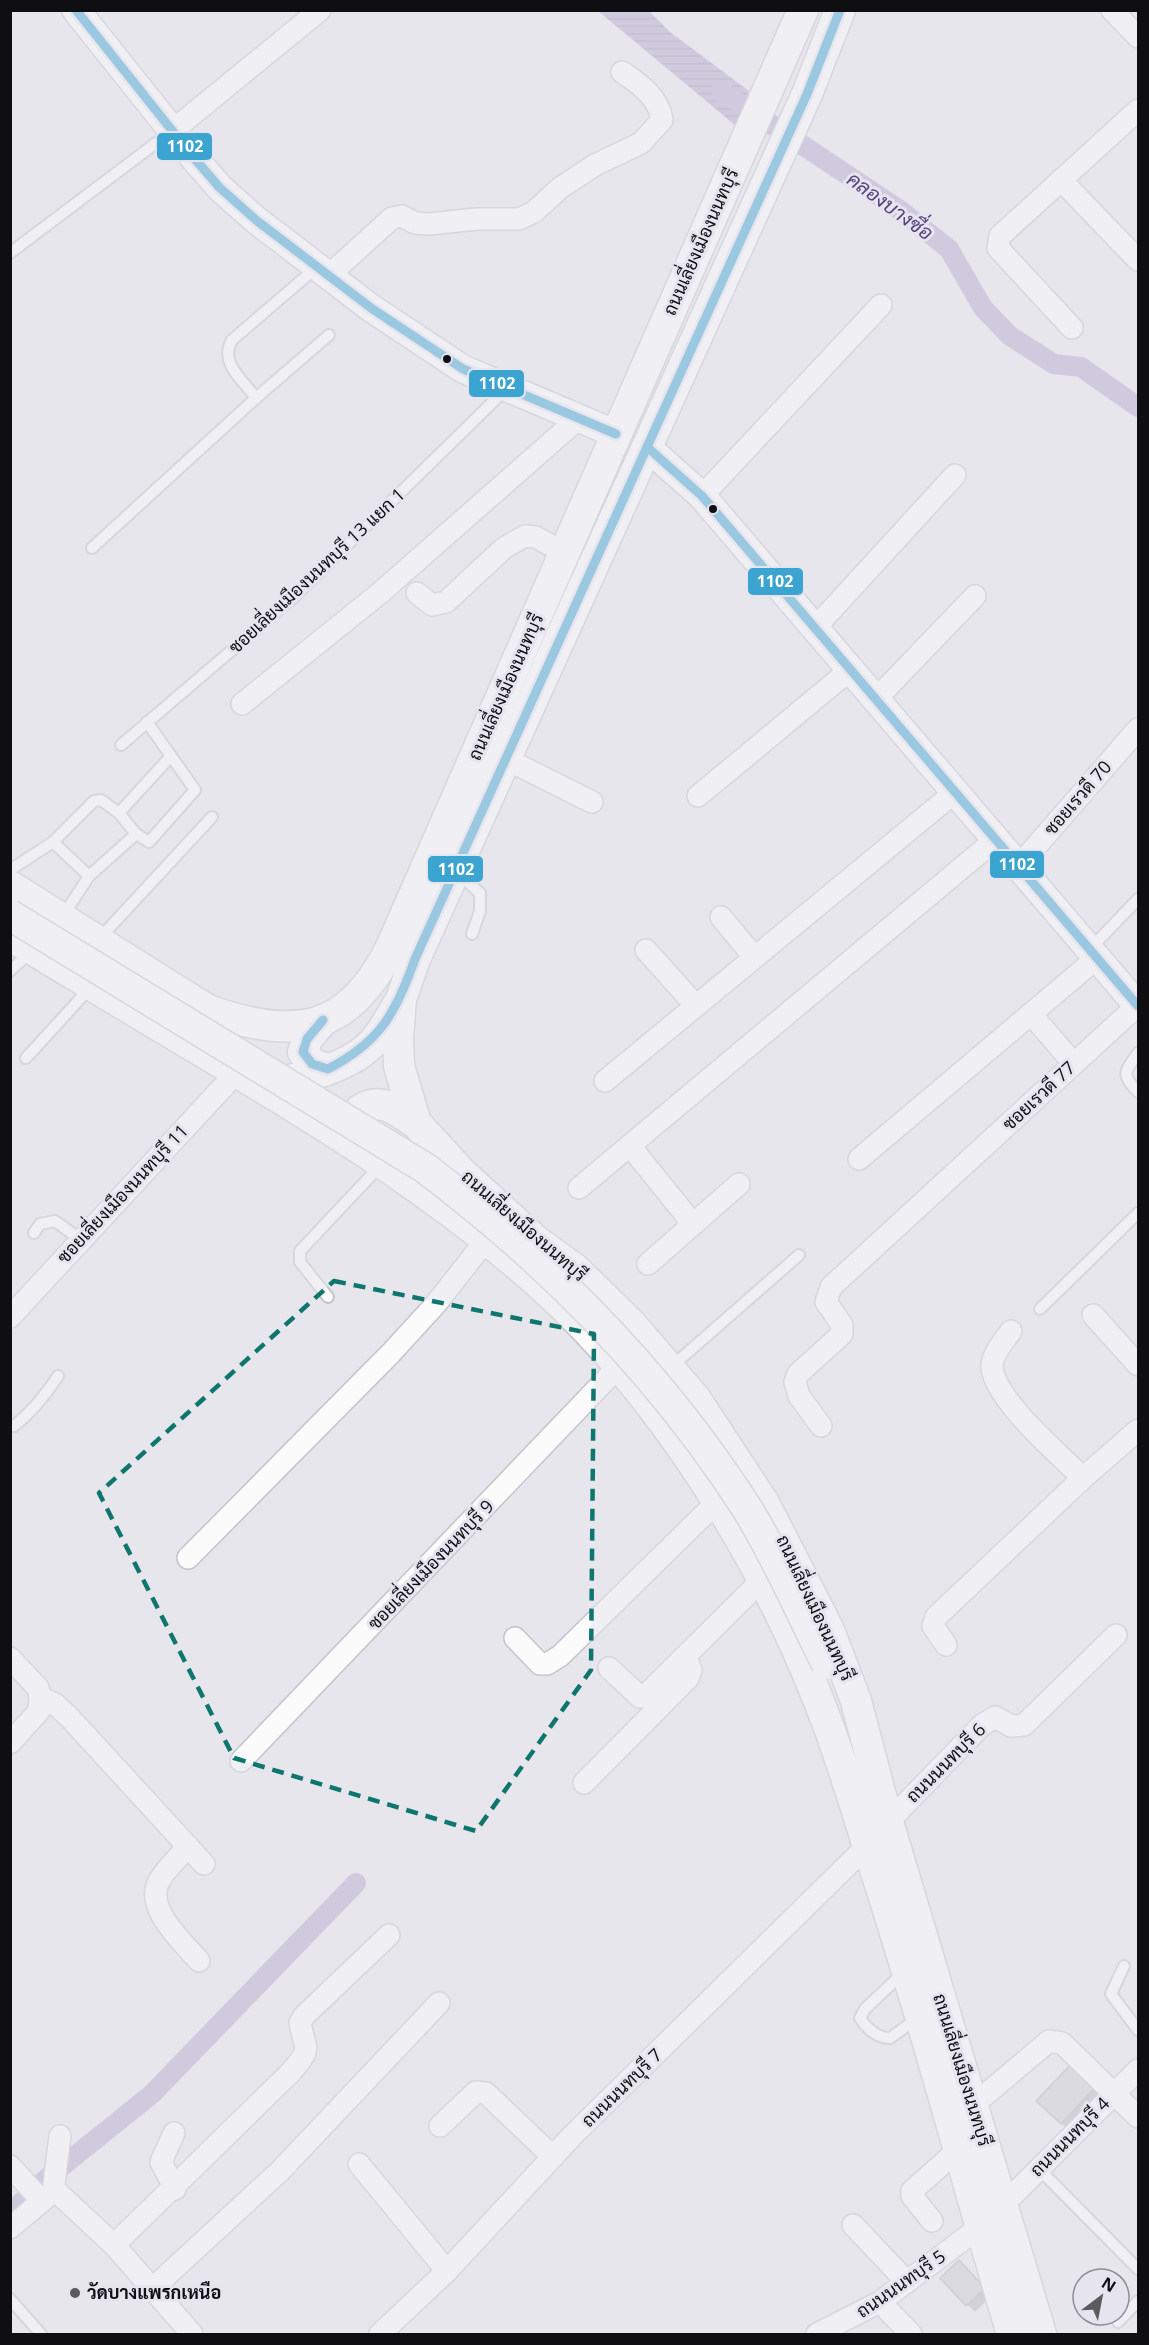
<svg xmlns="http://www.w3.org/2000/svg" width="1149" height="2345" font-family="'Open Sans',Sarabun,sans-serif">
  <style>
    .water { fill: url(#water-rules) }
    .shadow { fill: #0003 }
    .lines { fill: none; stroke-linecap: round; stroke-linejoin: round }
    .canal { stroke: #b2a9cc; stroke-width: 20 }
    .building { fill: #cecdd2; stroke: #b2b1b5; stroke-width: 1.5 }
    .service-casing { stroke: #c5c4c9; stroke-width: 14 }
    .minor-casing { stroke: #c5c4c9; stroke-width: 24 }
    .tertiary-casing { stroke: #c5c4c9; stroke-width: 30 }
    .secondary-casing { stroke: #c5c4c9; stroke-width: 33 }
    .service { stroke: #fbfbfc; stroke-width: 10 }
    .minor { stroke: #fbfbfc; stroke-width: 21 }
    .tertiary { stroke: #fbfbfc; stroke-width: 27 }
    .secondary { stroke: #fbfbfc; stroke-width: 30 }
    .secondary-bridge-casing { stroke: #c5c4c9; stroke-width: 33; stroke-linecap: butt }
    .secondary-bridge { stroke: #fbfbfc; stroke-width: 30 }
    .bus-1-casing { stroke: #e6e4ee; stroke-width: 14 }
    .bus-1 { stroke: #3ba4d0; stroke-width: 9 }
    .marked { fill: none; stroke: #0f766e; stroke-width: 4.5; stroke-dasharray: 12 8; stroke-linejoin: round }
    .bus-dot { fill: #0f0e11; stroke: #e6e4ee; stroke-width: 2 }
    .poi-dot { fill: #5b5a5e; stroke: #e6e4ee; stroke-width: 2 }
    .labels { text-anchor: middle; stroke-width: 6; stroke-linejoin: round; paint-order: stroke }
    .street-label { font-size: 18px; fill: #0f0e11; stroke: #e6e4ee }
    .poi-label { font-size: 18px; font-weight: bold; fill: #0f0e11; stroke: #e6e4ee; text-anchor: start }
    .water-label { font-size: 20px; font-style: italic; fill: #56427e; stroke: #e6e4ee }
    .line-badge { stroke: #e6e4ee; stroke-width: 2 }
    .badge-label { font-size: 16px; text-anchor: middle; font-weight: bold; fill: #fff }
  </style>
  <defs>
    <pattern id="water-rules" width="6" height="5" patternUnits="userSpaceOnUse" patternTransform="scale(1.5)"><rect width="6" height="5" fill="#b2a9cc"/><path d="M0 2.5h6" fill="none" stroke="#9890ae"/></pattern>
  </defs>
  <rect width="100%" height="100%" fill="#e7e6ec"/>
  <polygon class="water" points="598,11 649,11 670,32 749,91 735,125"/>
  <g class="shadow">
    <polygon points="1073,2064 1108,2098 1073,2134 1050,2112"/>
    <polygon points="958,2262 991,2296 975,2312 942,2278"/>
  </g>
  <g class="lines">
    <g class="canal">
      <polyline points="721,91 900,210 949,249 983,308 1010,336 1054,364 1081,367 1138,407"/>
      <polyline points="10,2213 45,2180 152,2094 356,1883"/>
    </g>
  </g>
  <g class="building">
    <polygon points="1073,2062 1097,2085 1061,2124 1036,2101"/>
    <polygon points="959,2260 985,2288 966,2306 940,2278"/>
  </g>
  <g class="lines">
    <defs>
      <g id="service">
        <polyline points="10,253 172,131"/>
        <polyline points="256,398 329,335"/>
        <path d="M92 548 256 398C242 379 219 363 232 340L317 267"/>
        <polyline points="121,745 294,597 506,389"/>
        <polyline points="136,834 149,842 195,790 147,722"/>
        <polyline points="53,842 89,876"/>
        <polyline points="10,870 53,842 94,801 101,800 119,813"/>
        <polyline points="458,873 480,893 480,911 472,934"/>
        <polyline points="63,916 89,876 136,834 119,813 171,756"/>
        <polyline points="99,939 212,817"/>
        <polyline points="1090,949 1138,899"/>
        <polyline points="10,971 30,952"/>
        <path d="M1138 1053C1124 1073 1121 1074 1138 1092"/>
        <polyline points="26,1058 90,988"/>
        <polyline points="34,1233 40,1224 55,1221 81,1240"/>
        <polyline points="328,1297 300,1262 300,1251 380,1166"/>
        <polyline points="1040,1309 1138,1213"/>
        <polyline points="670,1368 799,1255"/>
        <path d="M10 1426H14C33 1411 45 1396 58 1376"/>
        <polyline points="1124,1966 1111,1994 1138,2030"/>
        <path d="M904 1972 865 2009 860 2018C866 2028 877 2038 890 2038L918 2018"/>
        <polyline points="1038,2168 1138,2269"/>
        <polyline points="10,2299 41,2334"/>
        <polyline points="1118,2322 1138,2301"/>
      </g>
      <g id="minor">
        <polyline points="1112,10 1138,37"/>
        <polyline points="172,131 320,10"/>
        <polyline points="1061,180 1138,260"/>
        <path d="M328 276 392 218 402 216 415 223 429 224 477 219H519L534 212 560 188 595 165 641 143 662 120C659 98 640 84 622 72"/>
        <polyline points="1072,328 998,248 1000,236 1138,110"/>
        <polyline points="702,496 881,305"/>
        <polyline points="417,593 432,605 446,602 504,548 525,536 536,537 564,553"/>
        <polyline points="814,629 955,475"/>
        <polyline points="876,699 975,596"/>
        <polyline points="242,704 380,593 579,418"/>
        <polyline points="506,759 592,802"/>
        <polyline points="698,796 850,670"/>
        <polyline points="1018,867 1138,729"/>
        <polyline points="721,917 754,957"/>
        <polyline points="646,950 696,1006"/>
        <polyline points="1031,1014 1074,1064"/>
        <polyline points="605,1081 954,793"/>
        <polyline points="630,1146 693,1224"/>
        <polyline points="859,1159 1097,958"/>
        <polyline points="579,1188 995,840"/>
        <polyline points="648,1264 739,1184"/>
        <polyline points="1093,1315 1138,1365"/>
        <polyline points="10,1317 237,1072"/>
        <path d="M1011 1331C1004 1341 991 1355 992 1368 997 1402 1058 1453 1083 1478"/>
        <polyline points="821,1426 799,1396 795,1382 798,1374 842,1334 842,1325 826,1302 831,1287 1138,1005"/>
        <polyline points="188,1558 391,1353 435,1305 486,1240"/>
        <polyline points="515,1638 540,1664 547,1664 560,1656 717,1502"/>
        <polyline points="946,1645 933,1626 936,1617 1083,1478 1138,1430"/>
        <polyline points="10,1658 38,1688 40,1697 55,1704 69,1717 204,1864"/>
        <polyline points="609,1668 640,1697 645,1696 763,1579"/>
        <polyline points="10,1743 39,1711 40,1697"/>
        <polyline points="241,1761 618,1367"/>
        <polyline points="584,1783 688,1678 691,1670 686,1657"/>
        <polyline points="888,1822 982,1725 995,1717 1011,1726 1024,1725 1116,1635"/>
        <path d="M188 1846C179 1857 168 1867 161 1878 141 1906 183 1942 199 1961"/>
        <polyline points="972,2106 1049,2041 1062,2043 1138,2117"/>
        <polyline points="440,2126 476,2092 486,2093 553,2157"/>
        <polyline points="174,2133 161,2162 175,2189"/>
        <polyline points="359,2164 447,2271"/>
        <polyline points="10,2166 42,2201"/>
        <polyline points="53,2192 58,2193 114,2245 192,2334"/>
        <polyline points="1002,2206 1138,2070"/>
        <polyline points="932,2221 912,2196 912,2191 959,2149"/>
        <polyline points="853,2225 907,2282"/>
        <polyline points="10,2228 53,2192 60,2136"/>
        <path d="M114 2245 291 2072C313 2047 305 2051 300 2023L304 2016 389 1935"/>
        <polyline points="153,2288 280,2171 439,2003"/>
        <polyline points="880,2302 911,2334"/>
        <polyline points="380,2334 447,2271 572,2136 867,1846"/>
        <polyline points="817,2334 880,2302 980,2227"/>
      </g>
      <g id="tertiary">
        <polyline points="76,10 194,158 220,188 256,220 371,308 463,369 616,434"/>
        <polyline points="647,447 702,496 1138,1006"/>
      </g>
      <g id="secondary">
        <polyline points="840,10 807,94 415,959 401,999 398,1038 399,1066 416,1123 461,1172 535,1240 575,1269 632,1325 695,1398 764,1503 829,1630 856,1701 888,1822 1041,2334"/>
        <path d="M10 886 208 1010C295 1041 350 1033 392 945L803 10"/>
        <path d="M10 936C80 978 150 1021 220 1062 334 1130 448 1201 546 1290 660 1394 759 1552 816 1694 842 1758 861 1826 882 1891 929 2038 968 2187 1012 2334"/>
        <polyline points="323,1020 307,1039 303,1052 312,1064 328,1069"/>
        <path d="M263 1085C299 1078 350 1070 375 1040 384 1029 391 1016 398 1004"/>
        <path d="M370 1147 357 1122 360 1110C382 1096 397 1111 416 1123"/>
      </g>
    </defs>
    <use href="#service" class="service-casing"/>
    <use href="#minor" class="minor-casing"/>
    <use href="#tertiary" class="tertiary-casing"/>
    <use href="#secondary" class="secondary-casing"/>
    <use href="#service" class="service"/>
    <use href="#minor" class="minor"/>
    <use href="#tertiary" class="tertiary"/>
    <use href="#secondary" class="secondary"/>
    <defs>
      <path id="secondary-bridge" d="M10 915 425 1168C551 1263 663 1377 748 1510 778 1559 801 1613 827 1664"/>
    </defs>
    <use href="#secondary-bridge" class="secondary-bridge-casing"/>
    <use href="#secondary-bridge" class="secondary-bridge"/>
    <defs>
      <g id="bus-1">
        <polyline points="76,10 194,158 220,188 256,220 371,308 463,369 616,434"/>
        <polyline points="647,447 702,496 1138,1006"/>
        <path d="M323 1020 307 1039 303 1052 312 1064 328 1069C380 1042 396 1013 415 959L807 94 840 10"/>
      </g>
    </defs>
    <use href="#bus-1" class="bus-1-casing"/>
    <use href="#bus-1" class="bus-1"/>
  </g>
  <path d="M0 0H1149V2345H0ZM334 1281 594 1334 591 1670 476 1831 234 1758 99 1493Z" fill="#e7e6ec" fill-opacity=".55" fill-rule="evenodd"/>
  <path class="marked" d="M334 1281 594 1334 591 1670 476 1831 234 1758 99 1493Z"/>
  <g class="bus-dot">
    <circle cx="447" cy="359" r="5"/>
    <circle cx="713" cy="509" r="5"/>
  </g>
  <circle class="poi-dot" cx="75" cy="2293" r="6"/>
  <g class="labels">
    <g class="street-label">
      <text transform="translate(701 242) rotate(-66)" y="6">ถนนเลี่ยงเมืองนนทบุรี</text>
      <text transform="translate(317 571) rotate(-43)" y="6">ซอยเลี่ยงเมืองนนทบุรี 13 แยก 1</text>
      <text transform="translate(506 687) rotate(-66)" y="6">ถนนเลี่ยงเมืองนนทบุรี</text>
      <text transform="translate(1078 798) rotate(-49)" y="6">ซอยเรวดี 70</text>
      <text transform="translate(1039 1096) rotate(-43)" y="6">ซอยเรวดี 77</text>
      <text transform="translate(123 1194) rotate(-47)" y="6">ซอยเลี่ยงเมืองนนทบุรี 11</text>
      <text transform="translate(524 1226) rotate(41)" y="6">ถนนเลี่ยงเมืองนนทบุรี</text>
      <text transform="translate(431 1565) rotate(-46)" y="6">ซอยเลี่ยงเมืองนนทบุรี 9</text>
      <text transform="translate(815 1608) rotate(65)" y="6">ถนนเลี่ยงเมืองนนทบุรี</text>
      <text transform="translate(946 1763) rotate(-45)" y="6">ถนนนนทบุรี 6</text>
      <text transform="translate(962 2070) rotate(73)" y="6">ถนนเลี่ยงเมืองนนทบุรี</text>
      <text transform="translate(622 2088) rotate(-44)" y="6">ถนนนนทบุรี 7</text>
      <text transform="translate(1070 2137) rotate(-45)" y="6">ถนนนนทบุรี 4</text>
      <text transform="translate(901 2284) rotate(-35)" y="6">ถนนนนทบุรี 5</text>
    </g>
    <g class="poi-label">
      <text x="87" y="2299">วัดบางแพรกเหนือ</text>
    </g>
    <g class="water-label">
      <text transform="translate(890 206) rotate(36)" y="7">คลองบางซื่อ</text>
    </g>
  </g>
  <g class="line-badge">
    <rect x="156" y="132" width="57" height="29" rx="6" fill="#3ba4d0"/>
    <rect x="468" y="369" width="57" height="29" rx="6" fill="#3ba4d0"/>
    <rect x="747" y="567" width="57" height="29" rx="6" fill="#3ba4d0"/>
    <rect x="989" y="850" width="56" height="29" rx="6" fill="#3ba4d0"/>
    <rect x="427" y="855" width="57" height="28" rx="6" fill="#3ba4d0"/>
  </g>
  <g class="badge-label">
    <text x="185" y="152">1102</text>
    <text x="497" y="389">1102</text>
    <text x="775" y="587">1102</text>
    <text x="1017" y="870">1102</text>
    <text x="456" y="875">1102</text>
  </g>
  <rect width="1149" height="2345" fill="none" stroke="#0f0e11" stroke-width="24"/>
  <g transform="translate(1101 2297) rotate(32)"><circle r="28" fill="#e6e4ee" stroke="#908e96" stroke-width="1.5"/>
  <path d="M0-4.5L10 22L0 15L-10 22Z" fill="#5b5a5e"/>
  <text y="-9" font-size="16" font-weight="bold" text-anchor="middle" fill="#0f0e11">N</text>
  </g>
</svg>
